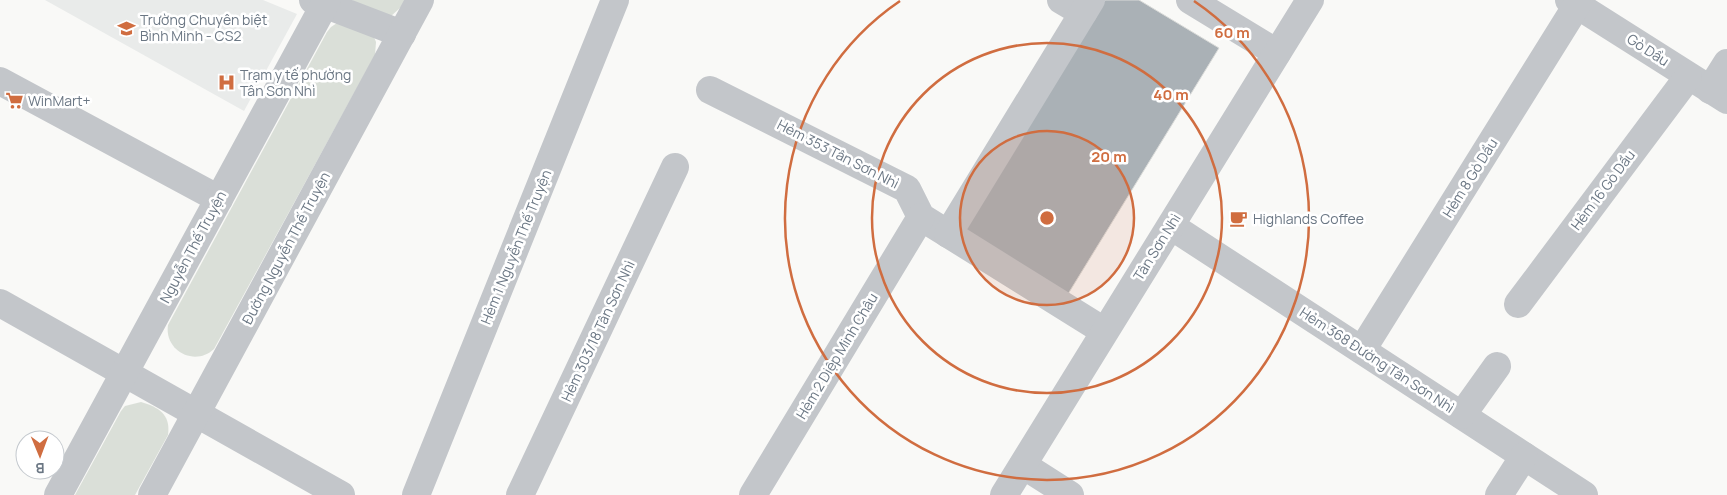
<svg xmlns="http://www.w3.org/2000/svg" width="1727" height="495" font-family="Manrope,sans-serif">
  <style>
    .built { fill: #e9ebea }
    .green { fill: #dadfd8 }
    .building { fill: #aab1b6; stroke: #dadbd9 }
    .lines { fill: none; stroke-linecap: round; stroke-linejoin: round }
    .minor { stroke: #c3c6ca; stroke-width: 28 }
    .ring { fill: none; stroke: #d06d40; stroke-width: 2.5 }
    .labels { text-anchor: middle; stroke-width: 5; stroke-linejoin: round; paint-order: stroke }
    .poi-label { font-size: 14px; fill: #6b7784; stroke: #fff; text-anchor: start }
    .street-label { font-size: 14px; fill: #6b7784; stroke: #fff }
    .centre { fill: #d06d40; stroke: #fff; stroke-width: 2.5 }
    .ring-label { font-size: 15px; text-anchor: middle; font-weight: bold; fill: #d06d40; stroke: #fff; stroke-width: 5; stroke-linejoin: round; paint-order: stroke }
  </style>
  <rect width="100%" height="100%" fill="#f9f9f7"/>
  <polygon class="built" points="45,0 263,0 297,14 244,111"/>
  <g class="green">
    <polygon points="353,0 405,0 401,7 390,17 354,5"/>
    <path d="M340 21 374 37 376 42 375 55 214 349C195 367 164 351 168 325L327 32 331 27Z"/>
    <path d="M141 402C158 407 171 414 168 435L135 495H75L121 411 125 406Z"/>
  </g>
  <polygon class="building" points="1105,0 1139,0 1219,48 1068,294 963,231"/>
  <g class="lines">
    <g class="minor">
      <polyline points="313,0 402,34"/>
      <polyline points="1061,0 1083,13"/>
      <polyline points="1190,0 1277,53"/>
      <polyline points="1569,0 1727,100"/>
      <polyline points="0,81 219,199"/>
      <polyline points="710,90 907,189 921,217 1104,331"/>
      <polyline points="1710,90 1727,63"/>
      <polyline points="1171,226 1584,495"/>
      <polyline points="948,234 1091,0"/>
      <polyline points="0,303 341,495"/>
      <polyline points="1518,304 1688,77"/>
      <polyline points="1362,350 1577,5"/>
      <polyline points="1462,415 1497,366"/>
      <polyline points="1023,465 1070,495"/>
      <polyline points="58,495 327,0"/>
      <polyline points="152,495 420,0"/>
      <polyline points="416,495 615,0"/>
      <polyline points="520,495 675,167"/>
      <polyline points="753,495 921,217"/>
      <polyline points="1004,495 1310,0"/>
      <polyline points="1499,495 1524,456"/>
    </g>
  </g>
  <circle cx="1047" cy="218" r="87" fill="#d06d40" fill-opacity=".12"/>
  <g class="ring">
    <circle cx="1047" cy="218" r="87"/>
    <circle cx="1047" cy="218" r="175"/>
    <path d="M1194 1A262 262 0 1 1 900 1"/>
  </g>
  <defs>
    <symbol id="school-bare" viewBox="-9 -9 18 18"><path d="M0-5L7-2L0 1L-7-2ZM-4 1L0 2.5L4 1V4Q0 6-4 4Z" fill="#d06d40" stroke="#fff" stroke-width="2.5" paint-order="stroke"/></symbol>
    <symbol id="hospital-bare" viewBox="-9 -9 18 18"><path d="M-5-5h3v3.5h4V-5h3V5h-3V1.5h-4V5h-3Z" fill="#d06d40" stroke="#fff" stroke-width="2.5" paint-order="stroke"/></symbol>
    <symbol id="supermarket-bare" viewBox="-9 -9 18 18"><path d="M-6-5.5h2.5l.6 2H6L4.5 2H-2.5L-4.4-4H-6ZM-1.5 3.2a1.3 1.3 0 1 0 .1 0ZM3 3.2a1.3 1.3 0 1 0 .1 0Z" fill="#d06d40" stroke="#fff" stroke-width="2.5" paint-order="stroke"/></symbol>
    <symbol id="cafe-bare" viewBox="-9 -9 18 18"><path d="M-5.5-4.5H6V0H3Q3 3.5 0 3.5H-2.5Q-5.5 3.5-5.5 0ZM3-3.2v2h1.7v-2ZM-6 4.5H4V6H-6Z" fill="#d06d40" stroke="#fff" stroke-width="2.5" paint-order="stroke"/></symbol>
  </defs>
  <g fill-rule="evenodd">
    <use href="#school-bare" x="114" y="16" width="25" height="25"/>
    <use href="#hospital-bare" x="214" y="70" width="25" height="25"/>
    <use href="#supermarket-bare" x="2" y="88" width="25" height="25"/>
    <use href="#cafe-bare" x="1226" y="206" width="25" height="25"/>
  </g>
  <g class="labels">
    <g class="poi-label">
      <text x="140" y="25">Trường Chuyên biệt<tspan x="140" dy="16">Bình Minh - CS2</tspan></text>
      <text x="240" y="80">Trạm y tế phường<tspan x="240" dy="16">Tân Sơn Nhì</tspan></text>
      <text x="28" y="106">WinMart+</text>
      <text x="1253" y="224">Highlands Coffee</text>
    </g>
    <g class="street-label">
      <text transform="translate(1648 50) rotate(33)" y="5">Gò Dầu</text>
      <text transform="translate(838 154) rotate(27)" y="5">Hẻm 353 Tân Sơn Nhì</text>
      <text transform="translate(1470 178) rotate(-58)" y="5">Hẻm 8 Gò Dầu</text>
      <text transform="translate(1603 190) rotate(-53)" y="5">Hẻm 16 Gò Dầu</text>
      <text transform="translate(193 247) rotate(-62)" y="5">Nguyễn Thế Truyện</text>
      <text transform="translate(516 247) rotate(-68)" y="5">Hẻm 1 Nguyễn Thế Truyện</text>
      <text transform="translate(1157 247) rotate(-58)" y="5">Tân Sơn Nhì</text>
      <text transform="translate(286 248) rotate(-62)" y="5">Đường Nguyễn Thế Truyện</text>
      <text transform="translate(598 331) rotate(-65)" y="5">Hẻm 303/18 Tân Sơn Nhì</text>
      <text transform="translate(837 356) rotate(-59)" y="5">Hẻm 2 Diệp Minh Châu</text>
      <text transform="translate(1377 360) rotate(33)" y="5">Hẻm 368 Đường Tân Sơn Nhì</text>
    </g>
  </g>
  <circle cx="1047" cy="218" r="8" class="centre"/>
  <g class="ring-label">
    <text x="1232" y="38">60 m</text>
    <text x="1171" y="100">40 m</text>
    <text x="1109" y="162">20 m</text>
  </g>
  <g transform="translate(40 455) rotate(179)"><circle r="24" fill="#ffffff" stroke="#c4c9ce"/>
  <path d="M0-4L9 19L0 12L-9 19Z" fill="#d06d40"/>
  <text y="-8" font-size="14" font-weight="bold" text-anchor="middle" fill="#6b7784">B</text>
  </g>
</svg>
